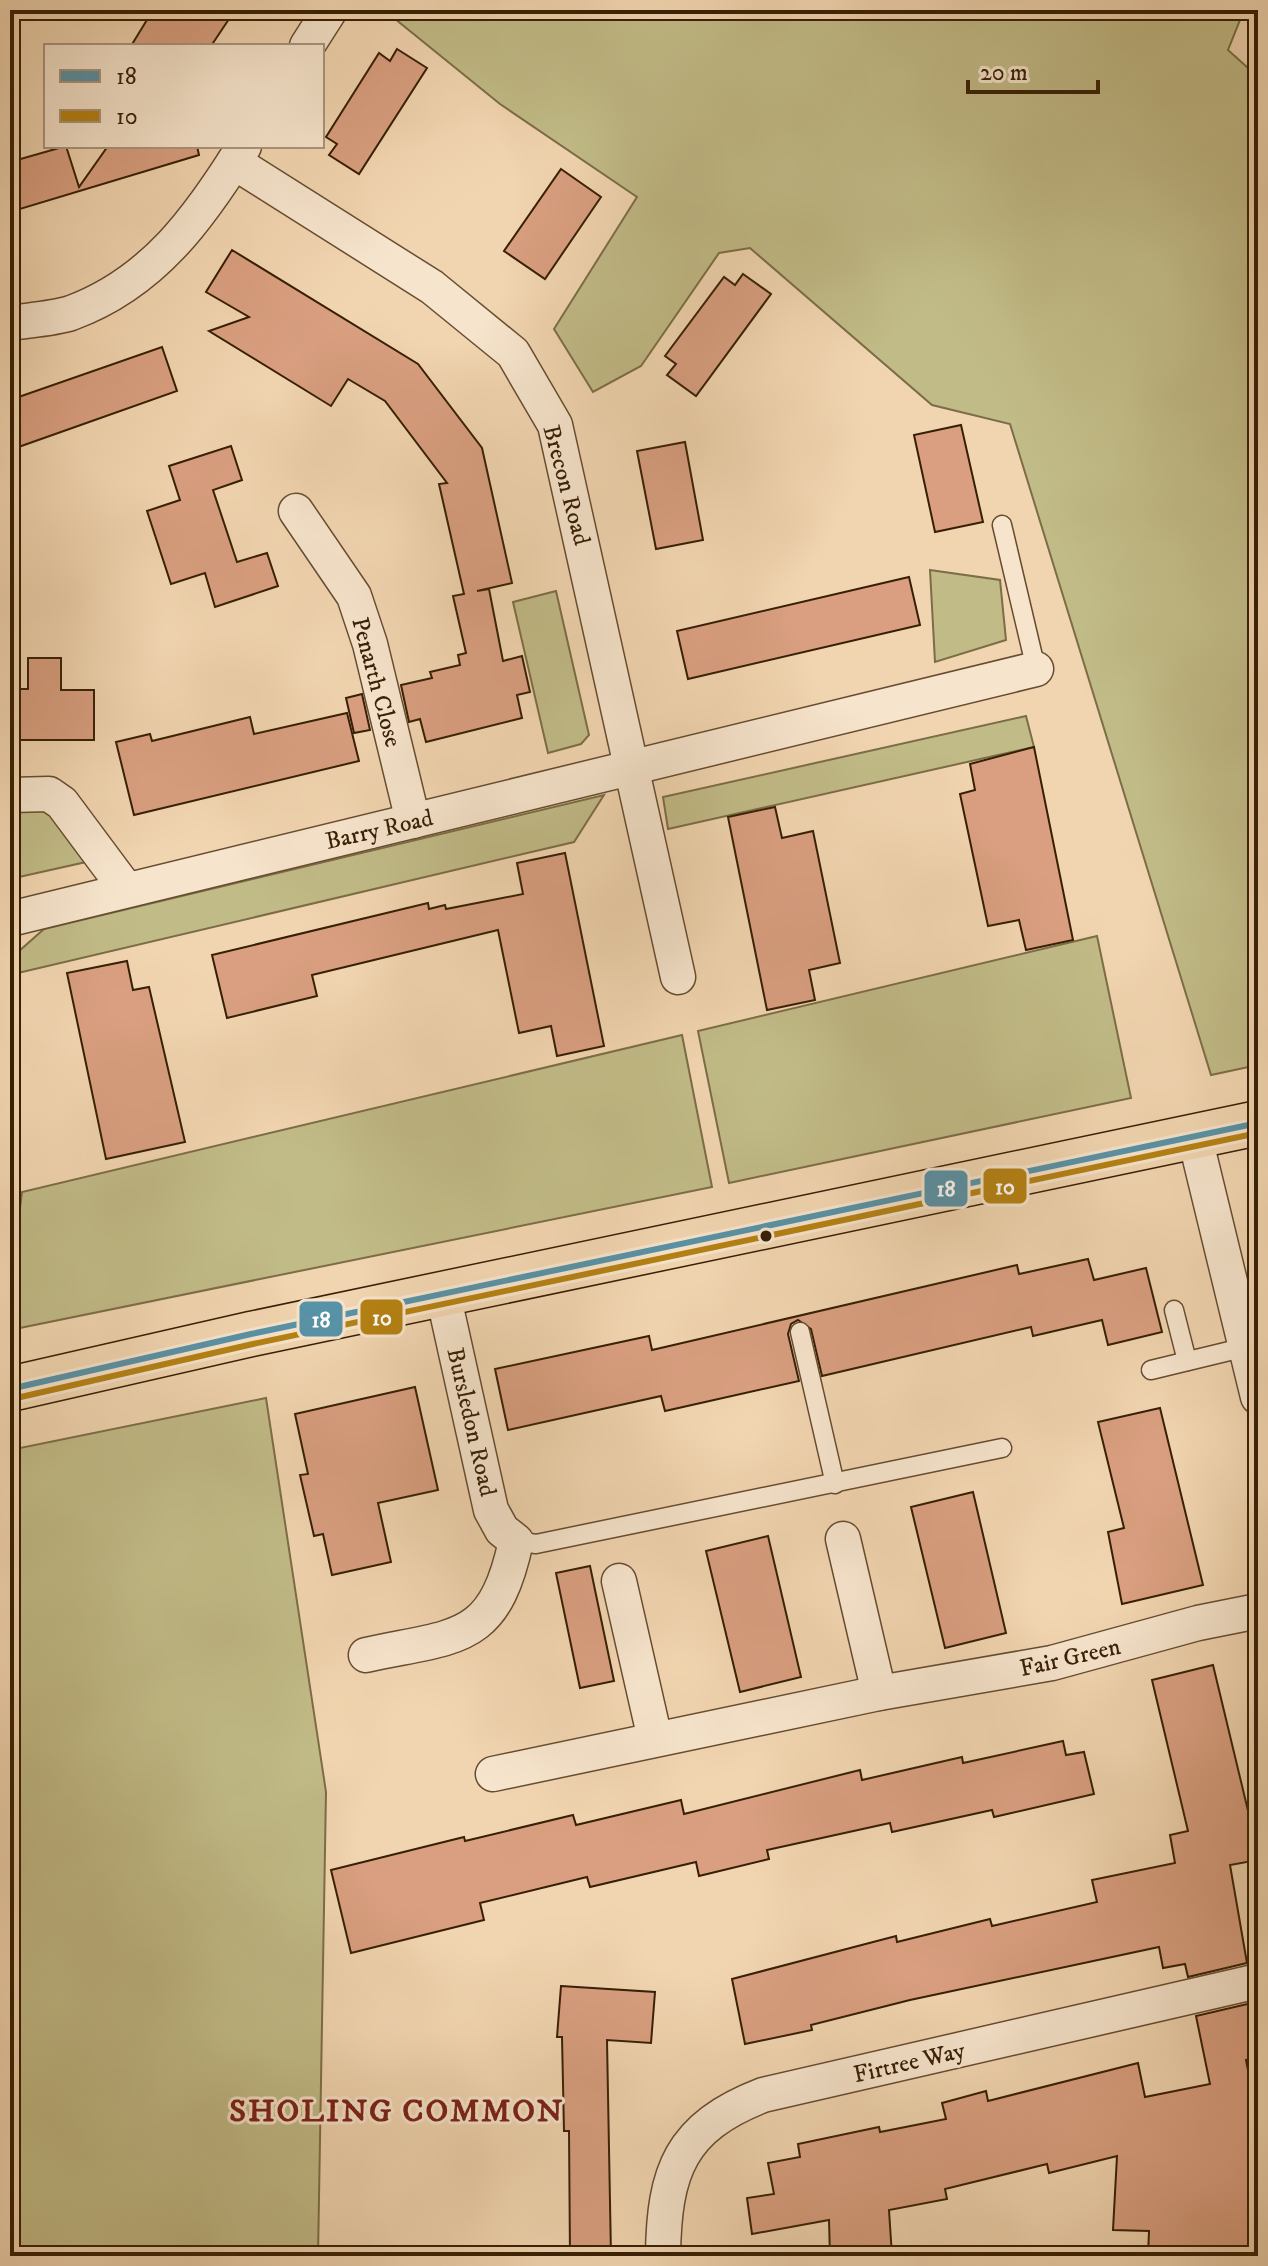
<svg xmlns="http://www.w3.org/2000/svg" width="1268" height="2266" font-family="'IM FELL DW Pica',serif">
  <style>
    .green { fill: #c1bb87; stroke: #7c6d46; stroke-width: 2 }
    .building { fill: #d99f80; stroke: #371f05; stroke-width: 2 }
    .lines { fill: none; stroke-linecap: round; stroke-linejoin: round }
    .lane-casing { stroke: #664c30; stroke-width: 21 }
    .street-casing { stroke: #664c30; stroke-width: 37 }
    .primary-casing { stroke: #371f05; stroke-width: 47 }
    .lane { stroke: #f6e4cc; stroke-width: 18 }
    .street { stroke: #f6e4cc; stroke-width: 34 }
    .primary { stroke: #f1d5b0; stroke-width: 44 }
    .bus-1-casing { stroke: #f6e4cc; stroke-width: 12 }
    .bus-2-casing { stroke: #f6e4cc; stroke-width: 12 }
    .bus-1 { stroke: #5892a7; stroke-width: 6 }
    .bus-2 { stroke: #b58113; stroke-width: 6 }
    .bus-dot { fill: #371f05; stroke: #f6e4cc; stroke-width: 3 }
    .labels { text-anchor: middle; stroke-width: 6; stroke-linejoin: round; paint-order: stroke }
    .street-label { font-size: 24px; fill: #371f05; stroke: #f6e4cc }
    .district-label { font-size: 32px; font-weight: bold; letter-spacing: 2px; fill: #7a1f14; stroke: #f6e4cc }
    .line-badge { stroke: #f6e4cc; stroke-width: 3 }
    .badge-label { font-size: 22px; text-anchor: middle; font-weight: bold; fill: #fff }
  </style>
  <rect width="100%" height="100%" fill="#f1d5b0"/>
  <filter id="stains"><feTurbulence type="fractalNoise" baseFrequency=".0025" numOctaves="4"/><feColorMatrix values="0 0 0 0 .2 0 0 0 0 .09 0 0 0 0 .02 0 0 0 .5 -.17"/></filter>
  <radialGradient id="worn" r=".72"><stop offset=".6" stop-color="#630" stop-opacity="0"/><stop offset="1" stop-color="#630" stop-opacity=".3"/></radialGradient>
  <g class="green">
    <polygon points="384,10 1244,10 1228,50 1258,77 1258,1065 1211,1075 1010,424 932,405 750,248 719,253 641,366 593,392 554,329 637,197 500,104"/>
    <polygon points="930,570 1000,580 1006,640 935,662"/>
    <polygon points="556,591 589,735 581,744 548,753 513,602"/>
    <polygon points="1026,716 1034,747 668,829 663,797"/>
    <polygon points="604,795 574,842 18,973 18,952 44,929"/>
    <polygon points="10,805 46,809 86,862 10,879"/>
    <polygon points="1097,936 1131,1098 729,1183 698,1031"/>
    <polygon points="682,1035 712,1187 10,1330 10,1289 22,1192"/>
    <polygon points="266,1398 326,1792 318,2256 10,2256 10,1450"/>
  </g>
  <g class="building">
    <polygon points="153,10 235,10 211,46 131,46"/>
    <polygon points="397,49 427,68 359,174 329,155 337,144 326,137 379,53 390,61"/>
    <polygon points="66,146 79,187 108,146 197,146 199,155 10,212 10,162"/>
    <polygon points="561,169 601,197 545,279 504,251"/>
    <polygon points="232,250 418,364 482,448 512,583 477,591 489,589 503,661 522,656 530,692 517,695 522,718 426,742 420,719 409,722 401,685 432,678 430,672 460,665 458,655 466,653 453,596 464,594 439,484 447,483 385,401 348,379 331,406 209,331 249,317 206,292"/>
    <polygon points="743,274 771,294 696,396 667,375 676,364 665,356 724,277 735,285"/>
    <polygon points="162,347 177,391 10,450 10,400"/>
    <polygon points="961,425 983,522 935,532 914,435"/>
    <polygon points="685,442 703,540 656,549 637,451"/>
    <polygon points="231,446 242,480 213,490 237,562 267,553 278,586 215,607 205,573 171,584 147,511 180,500 169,466"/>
    <polygon points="909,577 920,625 688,679 677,631"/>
    <polygon points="28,658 61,658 61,690 94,690 94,740 10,740 10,689 28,689"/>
    <polygon points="362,694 370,730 354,733 346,698"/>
    <polygon points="347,713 359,761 134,815 116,742 150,734 152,741 250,717 254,734"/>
    <polygon points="1034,747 1073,940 1026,950 1019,920 988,926 960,794 975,790 970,764"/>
    <polygon points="775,807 782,838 813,831 840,963 809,970 815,1000 767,1010 728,817"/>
    <polygon points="565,853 604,1046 557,1056 551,1026 519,1033 498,930 312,975 317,996 227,1018 212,955 428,903 429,909 445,905 446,909 523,894 517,863"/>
    <polygon points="127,961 133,990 149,987 185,1142 106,1159 67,973"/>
    <polygon points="1088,1259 1094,1280 1146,1268 1162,1332 1108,1345 1102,1320 1033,1336 1031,1327 822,1376 811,1329 798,1320 791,1324 788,1334 799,1381 665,1411 661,1396 508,1430 495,1369 649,1336 652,1350 1017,1265 1019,1274"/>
    <polygon points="415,1387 438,1490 378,1503 391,1562 332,1575 323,1534 314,1536 300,1475 308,1474 295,1414"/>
    <polygon points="1160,1408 1203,1585 1122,1604 1108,1532 1124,1528 1098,1422"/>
    <polygon points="973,1492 1006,1633 945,1648 911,1507"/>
    <polygon points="768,1536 801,1677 740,1692 706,1551"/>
    <polygon points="590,1566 614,1681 580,1688 556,1573"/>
    <polygon points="1213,1665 1250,1819 1258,1817 1258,1860 1230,1865 1247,1963 1188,1977 1185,1964 1163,1968 1159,1947 910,2000 811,2025 812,2030 745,2044 732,1979 896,1936 897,1942 990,1919 992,1926 1097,1902 1092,1880 1175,1863 1170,1835 1188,1831 1152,1680"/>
    <polygon points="1063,1741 1066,1755 1084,1752 1094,1794 994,1817 992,1810 892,1832 890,1823 767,1850 769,1859 699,1876 696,1862 590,1887 587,1877 480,1903 484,1920 351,1953 331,1870 464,1837 465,1841 573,1815 576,1825 681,1800 684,1814 860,1770 862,1780 962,1757 963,1763"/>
    <polygon points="561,1986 655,1992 651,2043 607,2040 611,2256 570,2256 569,2131 564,2131 562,2037 557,2037"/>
    <polygon points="1256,2002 1258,2057 1246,2060 1258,2122 1255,2256 1148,2256 1149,2231 1113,2230 1117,2156 1049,2173 1047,2164 945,2189 947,2199 889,2210 892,2256 830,2256 829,2220 752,2234 747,2198 774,2194 768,2163 800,2157 798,2144 879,2127 880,2132 946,2119 942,2103 986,2091 988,2101 1138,2063 1145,2097 1210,2084 1196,2016"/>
  </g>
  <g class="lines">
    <defs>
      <g id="lane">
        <polyline points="1002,525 1036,669"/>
        <polyline points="1234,1295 1258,1289"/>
        <polyline points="1174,1310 1187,1361"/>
        <polyline points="800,1332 835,1484"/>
        <polyline points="1151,1370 1246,1347"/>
        <polyline points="516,1541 536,1544 1002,1448"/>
      </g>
      <g id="street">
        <polyline points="307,46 330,10"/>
        <polyline points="234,162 432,287 513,353 555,425 678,977"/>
        <path d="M10 323C29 320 52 319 71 313 153 283 200 217 244 146"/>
        <polyline points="296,511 354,596 370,644 413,821"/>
        <polyline points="10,795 49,794 62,803 126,889"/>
        <polyline points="10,919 1036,669"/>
        <polyline points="1195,1138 1258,1397"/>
        <polyline points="843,1539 879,1693"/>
        <polyline points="619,1581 655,1739"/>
        <path d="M366 1655C457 1635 494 1644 516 1541L502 1530 491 1510 443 1294"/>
        <polyline points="493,1774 879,1693 1052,1663 1198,1623 1258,1611"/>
        <path d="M663 2256C664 2171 680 2127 763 2095L1258 1981"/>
      </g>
      <polyline id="primary" points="10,1389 251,1334 1258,1123"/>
    </defs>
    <use href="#lane" class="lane-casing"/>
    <use href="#street" class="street-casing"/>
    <use href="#primary" class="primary-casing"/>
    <use href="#lane" class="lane"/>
    <use href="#street" class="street"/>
    <use href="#primary" class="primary"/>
    <defs>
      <polyline id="bus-1" points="10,1389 251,1334 1258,1123"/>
      <polyline id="bus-2" points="12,1399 253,1344 1258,1133"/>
    </defs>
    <use href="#bus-1" class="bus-1-casing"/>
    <use href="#bus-2" class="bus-2-casing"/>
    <use href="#bus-1" class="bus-1"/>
    <use href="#bus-2" class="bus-2"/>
  </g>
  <circle class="bus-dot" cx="766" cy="1236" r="7"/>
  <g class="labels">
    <g class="street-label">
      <text transform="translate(567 485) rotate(75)" y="8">Brecon Road</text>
      <text transform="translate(377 682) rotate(75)" y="8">Penarth Close</text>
      <text transform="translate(379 829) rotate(-13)" y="8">Barry Road</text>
      <text transform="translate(472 1422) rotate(77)" y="8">Bursledon Road</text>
      <text transform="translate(1070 1657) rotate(-13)" y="8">Fair Green</text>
      <text transform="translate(909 2062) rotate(-13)" y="8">Firtree Way</text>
    </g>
    <g class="district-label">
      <text x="397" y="2121">SHOLING COMMON</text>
    </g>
  </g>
  <g class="line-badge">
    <rect x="982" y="1167" width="46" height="38" rx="8" fill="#b58113"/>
    <rect x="923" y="1169" width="46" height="39" rx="8" fill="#5892a7"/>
    <rect x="359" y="1298" width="45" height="38" rx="8" fill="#b58113"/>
    <rect x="298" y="1300" width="46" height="38" rx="8" fill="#5892a7"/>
  </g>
  <g class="badge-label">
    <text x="1005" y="1194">10</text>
    <text x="946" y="1196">18</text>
    <text x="382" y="1325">10</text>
    <text x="321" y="1327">18</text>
  </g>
  <rect width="1268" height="2266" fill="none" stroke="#f1d5b0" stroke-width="40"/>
  <rect x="12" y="12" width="1244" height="2242" fill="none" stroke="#371f05" stroke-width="4"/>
  <rect x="20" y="20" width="1228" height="2226" fill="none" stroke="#371f05" stroke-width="2"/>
  <rect x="44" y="44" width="280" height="104" fill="#f6e4cc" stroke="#aa957c" stroke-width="2"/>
  <rect x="60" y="70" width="40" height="12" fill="#5892a7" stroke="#aa957c" stroke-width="2"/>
  <text x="116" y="84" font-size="24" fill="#371f05">18</text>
  <rect x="60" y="110" width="40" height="12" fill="#b58113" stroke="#aa957c" stroke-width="2"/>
  <text x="116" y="124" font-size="24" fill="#371f05">10</text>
  <path d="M968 80v12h130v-12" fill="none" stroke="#371f05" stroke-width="4"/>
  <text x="980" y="80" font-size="24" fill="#371f05" stroke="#f6e4cc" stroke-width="6" paint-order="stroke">20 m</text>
  <rect width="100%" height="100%" filter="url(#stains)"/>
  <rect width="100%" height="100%" fill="url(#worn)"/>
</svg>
